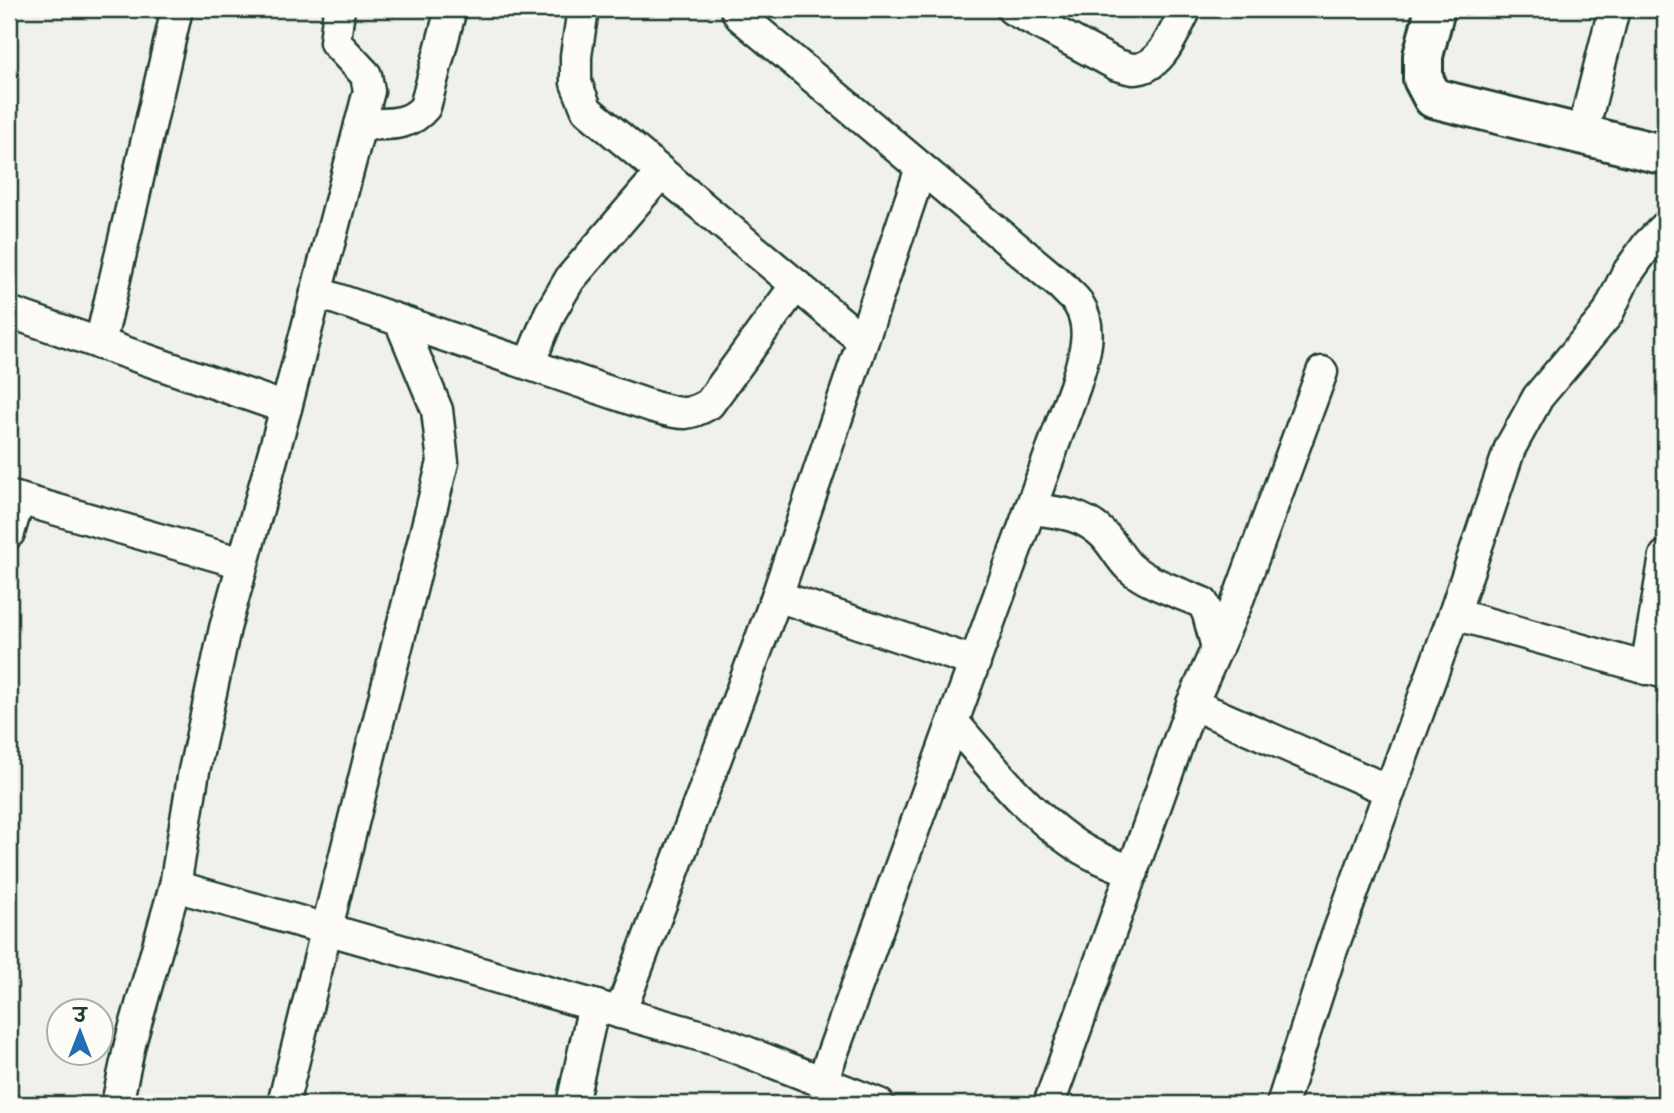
<svg xmlns="http://www.w3.org/2000/svg" width="1674" height="1113" font-family="'Patrick Hand','Playpen Sans Deva',sans-serif">
  <style>
    .lines { fill: none; stroke-linecap: round; stroke-linejoin: round }
    .street-casing { stroke: #1f3d34; stroke-width: 35 }
    .secondary-casing { stroke: #1f3d34; stroke-width: 44 }
    .street { stroke: #fdfcf7; stroke-width: 30 }
    .secondary { stroke: #fdfcf7; stroke-width: 38 }
  </style>
  <rect width="100%" height="100%" fill="#f0f1eb"/>
  <filter id="ink" filterUnits="userSpaceOnUse"><feTurbulence type="fractalNoise" baseFrequency=".0143" numOctaves="2"/><feDisplacementMap in="SourceGraphic" scale="14" xChannelSelector="R" yChannelSelector="G"/><feConvolveMatrix kernelMatrix="1 2 1 2 8 2 1 2 1" color-interpolation-filters="sRGB"/></filter>
  <g filter="url(#ink)">
    <g class="lines">
      <defs>
        <g id="street">
          <polyline points="583,9 576,56 576,83 587,110 862,340"/>
          <path d="M736 9 740 16 1062 286C1067 292 1074 297 1078 303 1095 329 1083 360 1075 386L822 1082"/>
          <path d="M1012 9 1117 65C1123 66 1129 69 1134 69 1162 69 1175 29 1186 9"/>
          <path d="M360 125C385 123 408 128 425 107L451 9"/>
          <polyline points="1582,135 1614,9"/>
          <path d="M316 292 654 407C679 413 685 418 709 404L796 285"/>
          <polyline points="9,312 286,408"/>
          <polyline points="100,344 177,9"/>
          <polyline points="529,364 550,313 570,279 661,173"/>
          <polyline points="9,496 242,563"/>
          <path d="M1030 509C1059 512 1084 514 1105 536 1114 546 1120 558 1129 567 1150 585 1179 592 1203 603L1208 614 1217 648"/>
          <polyline points="9,533 19,499"/>
          <polyline points="777,596 975,662"/>
          <polyline points="1454,614 1665,673"/>
          <polyline points="1646,669 1665,556"/>
          <polyline points="1192,704 1390,791"/>
          <path d="M953 722C989 763 1024 809 1070 841 1089 855 1111 863 1133 872"/>
          <polyline points="175,886 716,1040 879,1104"/>
          <polyline points="620,1013 777,596 921,168"/>
          <polyline points="117,1104 130,1044 175,886 194,771 225,628 286,408 369,91 366,75 335,42 339,9"/>
          <polyline points="283,1104 443,462 437,410 400,321"/>
          <polyline points="572,1104 594,1005"/>
          <polyline points="1049,1104 1192,704 1236,605 1322,372"/>
          <polyline points="1282,1104 1331,952 1454,614 1510,448 1538,397 1607,315 1626,275 1648,244 1665,227"/>
        </g>
        <polyline id="secondary" points="1435,9 1423,56 1423,79 1433,98 1665,155"/>
      </defs>
      <use href="#street" class="street-casing"/>
      <use href="#secondary" class="secondary-casing"/>
      <use href="#street" class="street"/>
      <use href="#secondary" class="secondary"/>
    </g>
  </g>
  <rect width="1674" height="1113" fill="none" stroke="#fdfcf7" stroke-width="35"/>
  <rect x="18" y="18" width="1639" height="1078" fill="none" stroke="#1f3d34" stroke-width="2.5" filter="url(#ink)"/>
  <g transform="translate(80 1032)"><circle r="33" fill="#fdfcf7" stroke="#a4b0a9" stroke-width="2"/>
  <path d="M0-5L12 26L0 18L-12 26Z" fill="#1f6fb2"/>
  <text y="-10" font-size="19" font-weight="bold" text-anchor="middle" fill="#1f3d34">उ</text>
  </g>
</svg>
